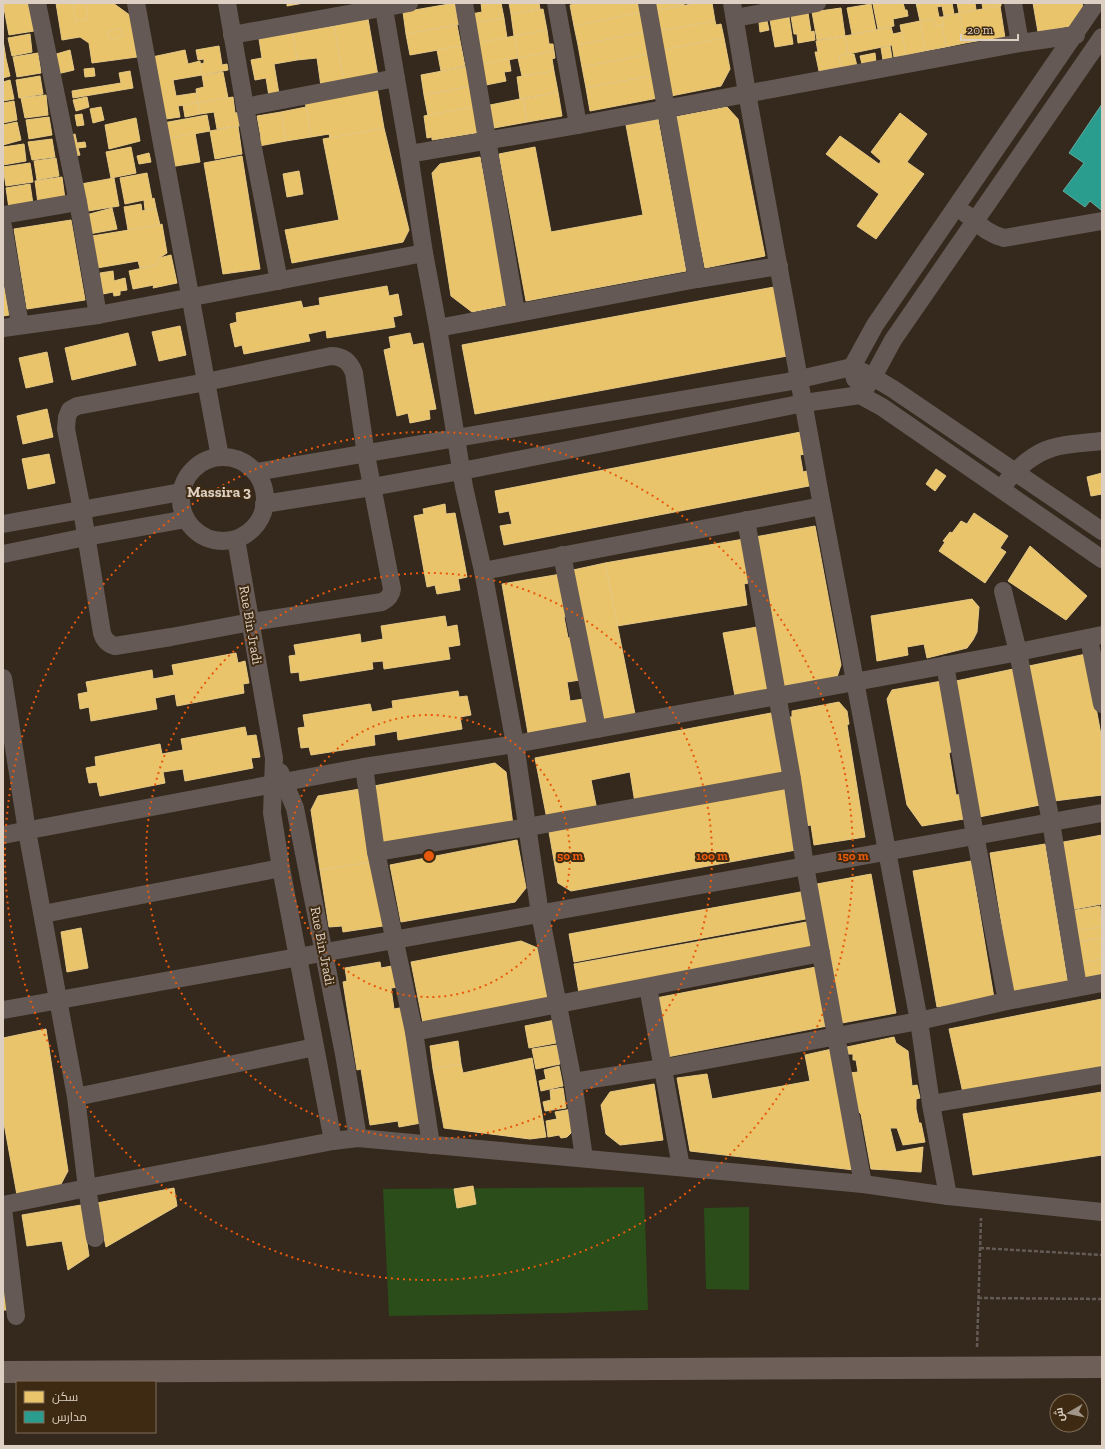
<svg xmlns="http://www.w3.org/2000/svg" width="1105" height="1449" font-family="'Zilla Slab',Cairo,serif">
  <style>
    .green { fill: #2b4d19 }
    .homes { fill: #e9c46a; stroke: #e5c884 }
    .schools { fill: #2a9d8f; stroke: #60ac9e }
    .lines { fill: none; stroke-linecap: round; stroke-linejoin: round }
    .path { stroke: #645b56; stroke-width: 2.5; stroke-dasharray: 4 2; stroke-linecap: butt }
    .minor { stroke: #645954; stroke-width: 18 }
    .major { stroke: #6e6059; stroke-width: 22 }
    .ring { fill: none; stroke: #e8590c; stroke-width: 2; stroke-dasharray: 2 4 }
    .labels { text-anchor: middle; stroke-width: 4; stroke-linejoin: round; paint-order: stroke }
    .street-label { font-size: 14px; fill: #ddd0c2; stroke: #3e2a12 }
    .neighbourhood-label { font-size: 15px; font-weight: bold; fill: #ddd0c2; stroke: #3e2a12 }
    .centre { fill: #e8590c; stroke: #3e2a12; stroke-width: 2 }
    .ring-label { font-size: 12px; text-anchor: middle; font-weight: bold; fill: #e8590c; stroke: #3e2a12; stroke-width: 4; stroke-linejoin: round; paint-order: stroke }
  </style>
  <rect width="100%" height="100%" fill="#34291c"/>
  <g class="green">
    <polygon points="644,1187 648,1310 563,1313 389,1316 383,1189"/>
    <polygon points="749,1207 749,1290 706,1289 704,1208"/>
  </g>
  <g class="homes">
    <polygon points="3,3 28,3 34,31 9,35"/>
    <polygon points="56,3 113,3 131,16 137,57 92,63 89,43 80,37 62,40"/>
    <polygon points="80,3 85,3 88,19 76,21 73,4"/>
    <polygon points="287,3 304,3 287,6"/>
    <polygon points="455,3 457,17 461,24 406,34 403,12"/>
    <polygon points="481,3 501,3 504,18 473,23 471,14 482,12"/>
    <polygon points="509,3 539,3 540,9 511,14"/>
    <polygon points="580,3 639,3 642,12 574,26 570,5"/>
    <polygon points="653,3 684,3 684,5 654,11"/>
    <polygon points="697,3 712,3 715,21 658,31 654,11"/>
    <polygon points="880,3 903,3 905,10 907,10 908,16 893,19 894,26 878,29 873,4"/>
    <polygon points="916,3 952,3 954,14 944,16 942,6 937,7 939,17 942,17 944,25 935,26 933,19 920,21"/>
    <polygon points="957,3 975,3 976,10 959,13"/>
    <polygon points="982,3 1001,3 1001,6 983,9"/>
    <polygon points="1033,3 1082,3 1084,13 1076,25 1038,32"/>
    <polygon points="871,4 876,30 852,34 847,8"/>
    <polygon points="1000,6 1005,38 983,42 983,40 965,43 959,13"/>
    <polygon points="841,8 845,36 817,40 812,12"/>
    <polygon points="543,9 547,30 514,36 511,14"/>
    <polygon points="642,12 645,32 578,45 574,26"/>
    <polygon points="808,13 811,32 814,31 815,40 798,43 797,34 794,34 791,16"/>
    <polygon points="959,13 965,43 946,47 942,25 944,25 942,17"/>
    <polygon points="789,17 793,44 775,47 770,20"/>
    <polygon points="504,18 507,38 474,44 473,23"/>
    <polygon points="368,19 378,76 344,82 334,26"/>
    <polygon points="933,19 935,26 942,25 946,47 925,51 920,21"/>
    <polygon points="715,21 716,25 721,24 724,38 662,50 658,31"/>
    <polygon points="767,21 769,30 760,32 759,23"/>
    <polygon points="920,21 925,51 906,55 900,25"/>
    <polygon points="457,25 461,46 410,55 406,34"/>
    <polygon points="334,26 344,82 321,86 317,58 297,60 293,33"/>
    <polygon points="891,27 893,34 902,32 906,55 894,57 892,45 848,54 845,36"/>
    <polygon points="120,28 123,36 110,40 107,32"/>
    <polygon points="547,30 549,44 553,44 554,51 518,58 514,36"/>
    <polygon points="645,32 649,54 582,67 578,45"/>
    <polygon points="293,33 297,60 274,64 279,94 269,96 266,78 255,80 251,60 262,58 259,39"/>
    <polygon points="30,34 32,52 12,56 8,38"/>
    <polygon points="514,36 518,58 481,65 478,43"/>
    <polygon points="845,36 848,54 839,56 841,67 819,71 815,52 818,52 816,41"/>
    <polygon points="724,38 730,69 721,86 671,96 662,50"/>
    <polygon points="3,40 6,59 3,59"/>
    <polygon points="219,46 222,65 227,64 228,70 202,75 200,64 204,63 204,59 198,60 196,50"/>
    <polygon points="461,46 465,66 441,71 437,50"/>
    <polygon points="890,46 892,58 883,60 881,48"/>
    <polygon points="70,50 74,70 57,74 53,55"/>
    <polygon points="185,50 188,64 200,61 202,75 173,80 176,96 196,93 198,103 178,106 180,117 166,119 152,57"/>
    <polygon points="554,51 555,58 552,59 554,71 522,76 518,58"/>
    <polygon points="38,53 41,73 17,77 13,57"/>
    <polygon points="875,53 876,62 862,64 860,56"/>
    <polygon points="649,54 654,75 586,88 582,67"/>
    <polygon points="848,54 854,54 857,66 841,67 839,56"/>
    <polygon points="3,59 6,59 10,76 3,78"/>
    <polygon points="509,59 511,71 504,72 506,81 481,86 477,65"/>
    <polygon points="469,66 473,86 424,95 421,75"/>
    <polygon points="94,68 95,76 85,77 84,69"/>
    <polygon points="130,71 133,88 73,98 72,91 121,83 119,73"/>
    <polygon points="554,71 558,92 520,99 517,77"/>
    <polygon points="223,72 228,98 198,103 196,89 204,87 202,75"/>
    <polygon points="654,75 658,98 590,111 586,88"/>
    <polygon points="40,76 43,94 19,98 16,80"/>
    <polygon points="10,80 14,99 3,101 3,82"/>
    <polygon points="473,86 477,106 428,116 424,95"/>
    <polygon points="377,88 384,128 330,138 329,134 311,137 305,101"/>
    <polygon points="558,92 562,116 527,122 523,99"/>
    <polygon points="46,95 48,115 25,118 21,98"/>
    <polygon points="87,97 89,107 76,111 73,100"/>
    <polygon points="233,97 235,113 242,112 245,125 217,129 214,112 200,114 198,103"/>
    <polygon points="520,99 523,99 527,122 494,128 490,105"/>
    <polygon points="14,101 17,120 3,123 3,103"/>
    <polygon points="198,103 200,114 185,117 183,105"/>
    <polygon points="477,106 482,132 432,140 432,137 427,138 424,116"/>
    <polygon points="101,107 104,120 93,123 90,109"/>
    <polygon points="306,107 311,137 286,141 281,112"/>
    <polygon points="727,107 738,119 765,256 705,268 675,117"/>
    <polygon points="281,112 286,141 259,146 257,139 261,138 257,116"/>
    <polygon points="900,113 927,134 907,162 924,174 876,239 857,226 879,194 826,154 840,136 879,164 881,161 871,152"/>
    <polygon points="82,114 84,125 77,126 75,115"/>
    <polygon points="207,115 210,131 165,139 163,123"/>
    <polygon points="49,117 52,135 29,139 26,120"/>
    <polygon points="136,118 140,141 109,149 105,125"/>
    <polygon points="658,119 686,271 526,301 499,154 535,147 551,232 643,215 626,125"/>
    <polygon points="17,122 21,140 3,145 3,125"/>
    <polygon points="238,126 242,154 215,159 210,131"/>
    <polygon points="384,128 409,230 403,242 292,263 285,230 339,220 323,139"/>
    <polygon points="195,133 200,162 170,167 165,139"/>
    <polygon points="75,134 77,143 85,142 86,147 78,148 80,155 75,156 71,135"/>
    <polygon points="52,139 55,157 32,160 28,142"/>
    <polygon points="24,144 26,161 3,165 3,147"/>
    <polygon points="131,147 136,173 111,178 106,152"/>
    <polygon points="149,153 151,162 139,164 137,156"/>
    <polygon points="242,156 260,269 223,274 204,163"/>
    <polygon points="480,157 507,305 472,312 451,296 432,173 440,164"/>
    <polygon points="56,158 59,176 37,180 34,161"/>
    <polygon points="30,163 33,182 6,186 3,167"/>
    <polygon points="299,171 303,194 287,197 283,174"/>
    <polygon points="147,173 152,199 154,198 156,208 145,210 144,200 125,204 120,178"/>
    <polygon points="62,177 65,199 38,203 35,181"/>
    <polygon points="114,178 119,206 88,211 81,184"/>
    <polygon points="30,184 33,204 9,208 6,188"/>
    <polygon points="141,204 142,211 156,208 160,225 128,230 124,207"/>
    <polygon points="112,208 117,229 89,234 86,215"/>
    <polygon points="71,220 85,300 27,309 14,229"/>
    <polygon points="162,224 167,253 159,258 157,265 140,268 138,261 97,268 92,236 160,225"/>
    <polygon points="171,255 177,283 153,288 154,285 133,289 129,271 157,265 159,258"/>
    <polygon points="113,271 114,281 125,278 127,290 120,291 120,295 114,296 113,292 103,294 100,273"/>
    <polygon points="3,281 9,315 3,316"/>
    <polygon points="387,286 389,296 398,294 402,315 393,317 395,327 327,338 326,330 308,334 310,341 244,354 242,345 235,347 230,324 237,322 236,313 301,301 303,308 320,305 319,298"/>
    <polygon points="774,287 787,356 475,414 462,345"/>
    <polygon points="180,326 186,355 159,361 152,332"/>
    <polygon points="128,333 136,365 72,380 65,348"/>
    <polygon points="410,333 413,345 423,343 436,409 429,410 430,419 410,423 408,413 397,416 384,350 391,348 389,337"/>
    <polygon points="47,352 53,382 26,388 19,358"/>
    <polygon points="47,409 53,437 23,444 17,416"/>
    <polygon points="806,431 810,453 800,455 803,472 811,470 814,485 504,545 500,526 512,524 509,511 499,513 495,491"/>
    <polygon points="49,454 55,483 28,489 22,459"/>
    <polygon points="936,469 946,476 935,491 926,484"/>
    <polygon points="1102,473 1102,494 1091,496 1087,477"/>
    <polygon points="445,504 446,514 455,513 467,577 458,579 460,590 437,594 435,585 427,587 414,516 424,514 423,509"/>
    <polygon points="974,513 1008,536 1000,548 1006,552 985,583 939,551 945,542 943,541 950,532 952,533 961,521 967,524"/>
    <polygon points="815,526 841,665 837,677 782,686 755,537"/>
    <polygon points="744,539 748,583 744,584 747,605 617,626 605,563"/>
    <polygon points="1030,546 1087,596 1066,620 1008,581"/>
    <polygon points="605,563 635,714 603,720 573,570"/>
    <polygon points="561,574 569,616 564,617 568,638 572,637 580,680 567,682 570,701 584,699 588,723 528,733 502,584"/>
    <polygon points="972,599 979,607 977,632 973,640 967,648 927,658 924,644 907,647 908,655 877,661 871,616"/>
    <polygon points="445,616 447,627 457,625 460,645 448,647 450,659 384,669 383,661 372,662 373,669 300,681 299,672 291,673 289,656 296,655 294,645 360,634 361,643 383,639 381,626"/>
    <polygon points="757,627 769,690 735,696 723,633"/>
    <polygon points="236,653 238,663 245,661 249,683 243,684 244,693 177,706 175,694 155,698 157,709 91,721 89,707 80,709 78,694 88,692 86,682 152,670 153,679 174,675 172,665"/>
    <polygon points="1086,654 1102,740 1102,795 1054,801 1029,666"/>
    <polygon points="1018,668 1040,805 979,817 956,681"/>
    <polygon points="942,681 955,750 949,753 956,795 964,794 964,819 922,826 907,805 887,699 892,690"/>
    <polygon points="458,691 459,697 467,696 471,715 460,717 462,729 398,740 397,731 374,735 375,745 311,755 309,747 301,748 298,728 305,727 303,715 370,704 372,712 393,708 392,701"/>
    <polygon points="839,702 847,711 849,724 847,725 865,837 814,845 811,825 805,826 788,717 792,717 792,711"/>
    <polygon points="771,713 783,775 635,803 630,772 591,780 597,810 547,819 535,758"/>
    <polygon points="245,727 247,736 256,735 260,757 251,758 253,768 185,781 183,769 163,772 165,783 100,796 97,782 89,783 86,768 96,766 95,757 160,744 162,754 183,750 181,739"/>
    <polygon points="495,763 506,772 513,825 384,847 374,786"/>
    <polygon points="784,788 796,850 571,891 558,883 549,832"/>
    <polygon points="360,789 372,862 320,870 311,810 318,796"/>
    <polygon points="1102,835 1102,904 1070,910 1058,843"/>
    <polygon points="517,840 526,888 515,902 401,922 390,865"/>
    <polygon points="1045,844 1068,984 1013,993 990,853"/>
    <polygon points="971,861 994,998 937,1007 913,871"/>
    <polygon points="372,862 383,926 343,932 342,926 329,927 320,870"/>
    <polygon points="871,874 896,1013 842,1023 817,884"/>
    <polygon points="806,891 811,918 574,962 569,934"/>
    <polygon points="1100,906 1102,927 1073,931 1070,911"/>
    <polygon points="812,921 817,949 579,993 574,964"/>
    <polygon points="1102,927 1102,938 1075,942 1073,931"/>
    <polygon points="81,928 88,968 67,972 61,932"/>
    <polygon points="1102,938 1102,959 1078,963 1075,942"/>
    <polygon points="521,941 540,949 550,1001 423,1023 411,962"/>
    <polygon points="1102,959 1102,976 1080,980 1078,963"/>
    <polygon points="380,962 381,968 397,965 400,987 391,988 394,1009 405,1007 421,1123 399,1127 398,1121 370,1125 361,1069 357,1070 343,982 347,981 345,968"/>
    <polygon points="816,967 827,1026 667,1057 656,998"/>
    <polygon points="1102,999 1102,1068 963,1093 949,1029"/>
    <polygon points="555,1020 557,1031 554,1032 556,1043 529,1048 525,1026"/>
    <polygon points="46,1029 68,1171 60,1186 17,1195 3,1118 3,1038"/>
    <polygon points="894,1037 896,1043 908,1051 912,1086 917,1085 920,1098 916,1099 916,1109 919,1123 921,1123 925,1142 903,1145 897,1128 890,1128 896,1152 923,1147 921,1172 871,1169 861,1114 858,1111 858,1105 855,1105 850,1073 858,1072 856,1060 853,1060 853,1054 848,1054 847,1047"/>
    <polygon points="458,1041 461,1064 433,1069 430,1046"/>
    <polygon points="557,1045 560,1064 536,1069 532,1049"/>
    <polygon points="832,1049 854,1170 690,1151 677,1078 707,1074 712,1099 810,1081 805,1055"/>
    <polygon points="532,1058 546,1137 530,1139 444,1128 433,1069 461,1064 463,1073"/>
    <polygon points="559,1066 563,1086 541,1091 539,1081 546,1079 544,1070"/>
    <polygon points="654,1084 663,1140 620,1145 606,1134 601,1105 610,1092"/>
    <polygon points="563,1088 566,1108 545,1111 543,1102 551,1100 550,1090"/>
    <polygon points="1102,1092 1102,1155 973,1175 963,1114"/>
    <polygon points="572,1109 575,1129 567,1137 561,1138 559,1135 548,1137 546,1121 557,1119 555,1112"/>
    <polygon points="473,1186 476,1204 457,1208 454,1189"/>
    <polygon points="174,1188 177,1206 106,1247 97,1203"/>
    <polygon points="81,1205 89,1256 68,1270 62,1241 27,1246 22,1215"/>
    <polygon points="3,1263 11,1310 3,1310"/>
  </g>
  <polygon class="schools" points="1102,104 1102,209 1101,210 1090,201 1085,207 1063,191 1084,163 1069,153"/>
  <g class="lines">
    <g class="path">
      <polyline points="980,1248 1102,1255"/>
      <polyline points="978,1298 1102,1299"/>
      <polyline points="977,1347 981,1218"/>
    </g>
    <g class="minor">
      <polyline points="37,3 78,202 98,315"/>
      <polyline points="136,3 220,457"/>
      <polyline points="227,3 245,107 279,281"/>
      <polyline points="383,3 409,154 424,253 438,328 464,487 483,571 515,744 540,914 573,1082 584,1158"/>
      <polyline points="464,3 516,312"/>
      <polyline points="556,3 578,125"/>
      <polyline points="647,3 697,279"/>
      <polyline points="732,3 747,93 822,506 919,1021 931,1104 948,1196"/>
      <polyline points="1013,3 1020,43 1076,35"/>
      <polyline points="735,18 817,3"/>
      <polyline points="232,35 409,3"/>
      <polyline points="245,107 396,78"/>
      <polyline points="409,154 578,125 1020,43"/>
      <path d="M966 214C980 224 987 234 1004 238L1102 221"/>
      <polyline points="3,215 78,202"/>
      <polyline points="3,226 20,325"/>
      <polyline points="3,328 98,315 424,253"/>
      <polyline points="438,328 697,279 779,266"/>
      <path d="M331 356C343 356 350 362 354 373L366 455 392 589C391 596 388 599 382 602L251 622 171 637 115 646C108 644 104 640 102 633L82 510 66 429 67 417 70 410 77 406 206 382Z"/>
      <polyline points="855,379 852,367 875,325 1096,3"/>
      <polyline points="867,386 873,377 893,340 1102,37"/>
      <circle cx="223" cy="499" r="42"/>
      <polyline points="256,472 787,382 852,367 873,377 893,389 1102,531"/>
      <path d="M1007 481C1018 467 1035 453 1052 448 1067 443 1086 443 1102 441"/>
      <polyline points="264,504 372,487 477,468 804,403 860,395 882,407 1102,559"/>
      <polyline points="746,520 792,779 805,866 863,1184"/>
      <polyline points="3,524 181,492"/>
      <polyline points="236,539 274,758 272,813 281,868 333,1141"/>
      <polyline points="3,554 86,537 186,519"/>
      <polyline points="562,555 597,729"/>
      <polyline points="483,571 822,506"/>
      <polyline points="1003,591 1018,652 1051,822 1078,987"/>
      <polyline points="1089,639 1102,704"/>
      <polyline points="945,665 975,835 1007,1001"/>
      <polyline points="3,678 27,831 76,1097 87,1188 95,1238"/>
      <polyline points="364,767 376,852 414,1032 431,1145"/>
      <polyline points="280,772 295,808 344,1054 358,1138"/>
      <polyline points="3,835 364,767 515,744 597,729 1018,652 1102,635"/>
      <polyline points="376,852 528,827 792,779"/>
      <polyline points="43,914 281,868"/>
      <polyline points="648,987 681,1167"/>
      <polyline points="3,1010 1102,813"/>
      <polyline points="414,1032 821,953"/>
      <polyline points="573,1082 663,1068 919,1021 1007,1001 1102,983"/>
      <polyline points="76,1097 315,1047"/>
      <polyline points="931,1104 1102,1075"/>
      <polyline points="3,1205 87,1188 333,1141 358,1138 863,1184 948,1196 1102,1212"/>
      <polyline points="3,1208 16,1316"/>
    </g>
    <polyline class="major" points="3,1372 1102,1367"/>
  </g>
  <g class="ring">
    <circle cx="429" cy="856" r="141"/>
    <circle cx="429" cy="856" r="283"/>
    <circle cx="429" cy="856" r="424"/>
  </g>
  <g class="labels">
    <g class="street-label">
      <text transform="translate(251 625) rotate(80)" y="5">Rue Bin Jradi</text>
      <text transform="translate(323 946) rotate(79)" y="5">Rue Bin Jradi</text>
    </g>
    <g class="neighbourhood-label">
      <text x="219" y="497">Massira 3</text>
    </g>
  </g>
  <circle cx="429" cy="856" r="6" class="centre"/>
  <g class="ring-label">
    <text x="570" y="860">50 m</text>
    <text x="712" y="860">100 m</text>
    <text x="853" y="860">150 m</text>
  </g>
  <rect width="1105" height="1449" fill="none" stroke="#ddd0c2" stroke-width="8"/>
  <rect x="16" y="1381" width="140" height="52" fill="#3e2a12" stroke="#7e6c58"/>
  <rect x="24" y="1391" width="20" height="12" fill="#e9c46a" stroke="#7e6c58"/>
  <text x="52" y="1401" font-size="12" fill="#ddd0c2">سكن</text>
  <rect x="24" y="1411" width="20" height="12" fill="#2a9d8f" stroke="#7e6c58"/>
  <text x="52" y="1421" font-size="12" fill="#ddd0c2">مدارس</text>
  <g transform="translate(1069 1413) rotate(261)"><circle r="19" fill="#3e2a12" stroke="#7e6c58"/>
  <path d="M0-3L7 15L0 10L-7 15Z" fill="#a29688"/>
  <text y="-6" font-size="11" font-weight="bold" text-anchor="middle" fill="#ddd0c2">ش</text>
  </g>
  <path d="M961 34v6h57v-6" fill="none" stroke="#ddd0c2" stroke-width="2"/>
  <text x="967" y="34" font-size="12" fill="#ddd0c2" stroke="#3e2a12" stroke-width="3" paint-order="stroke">20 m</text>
</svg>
